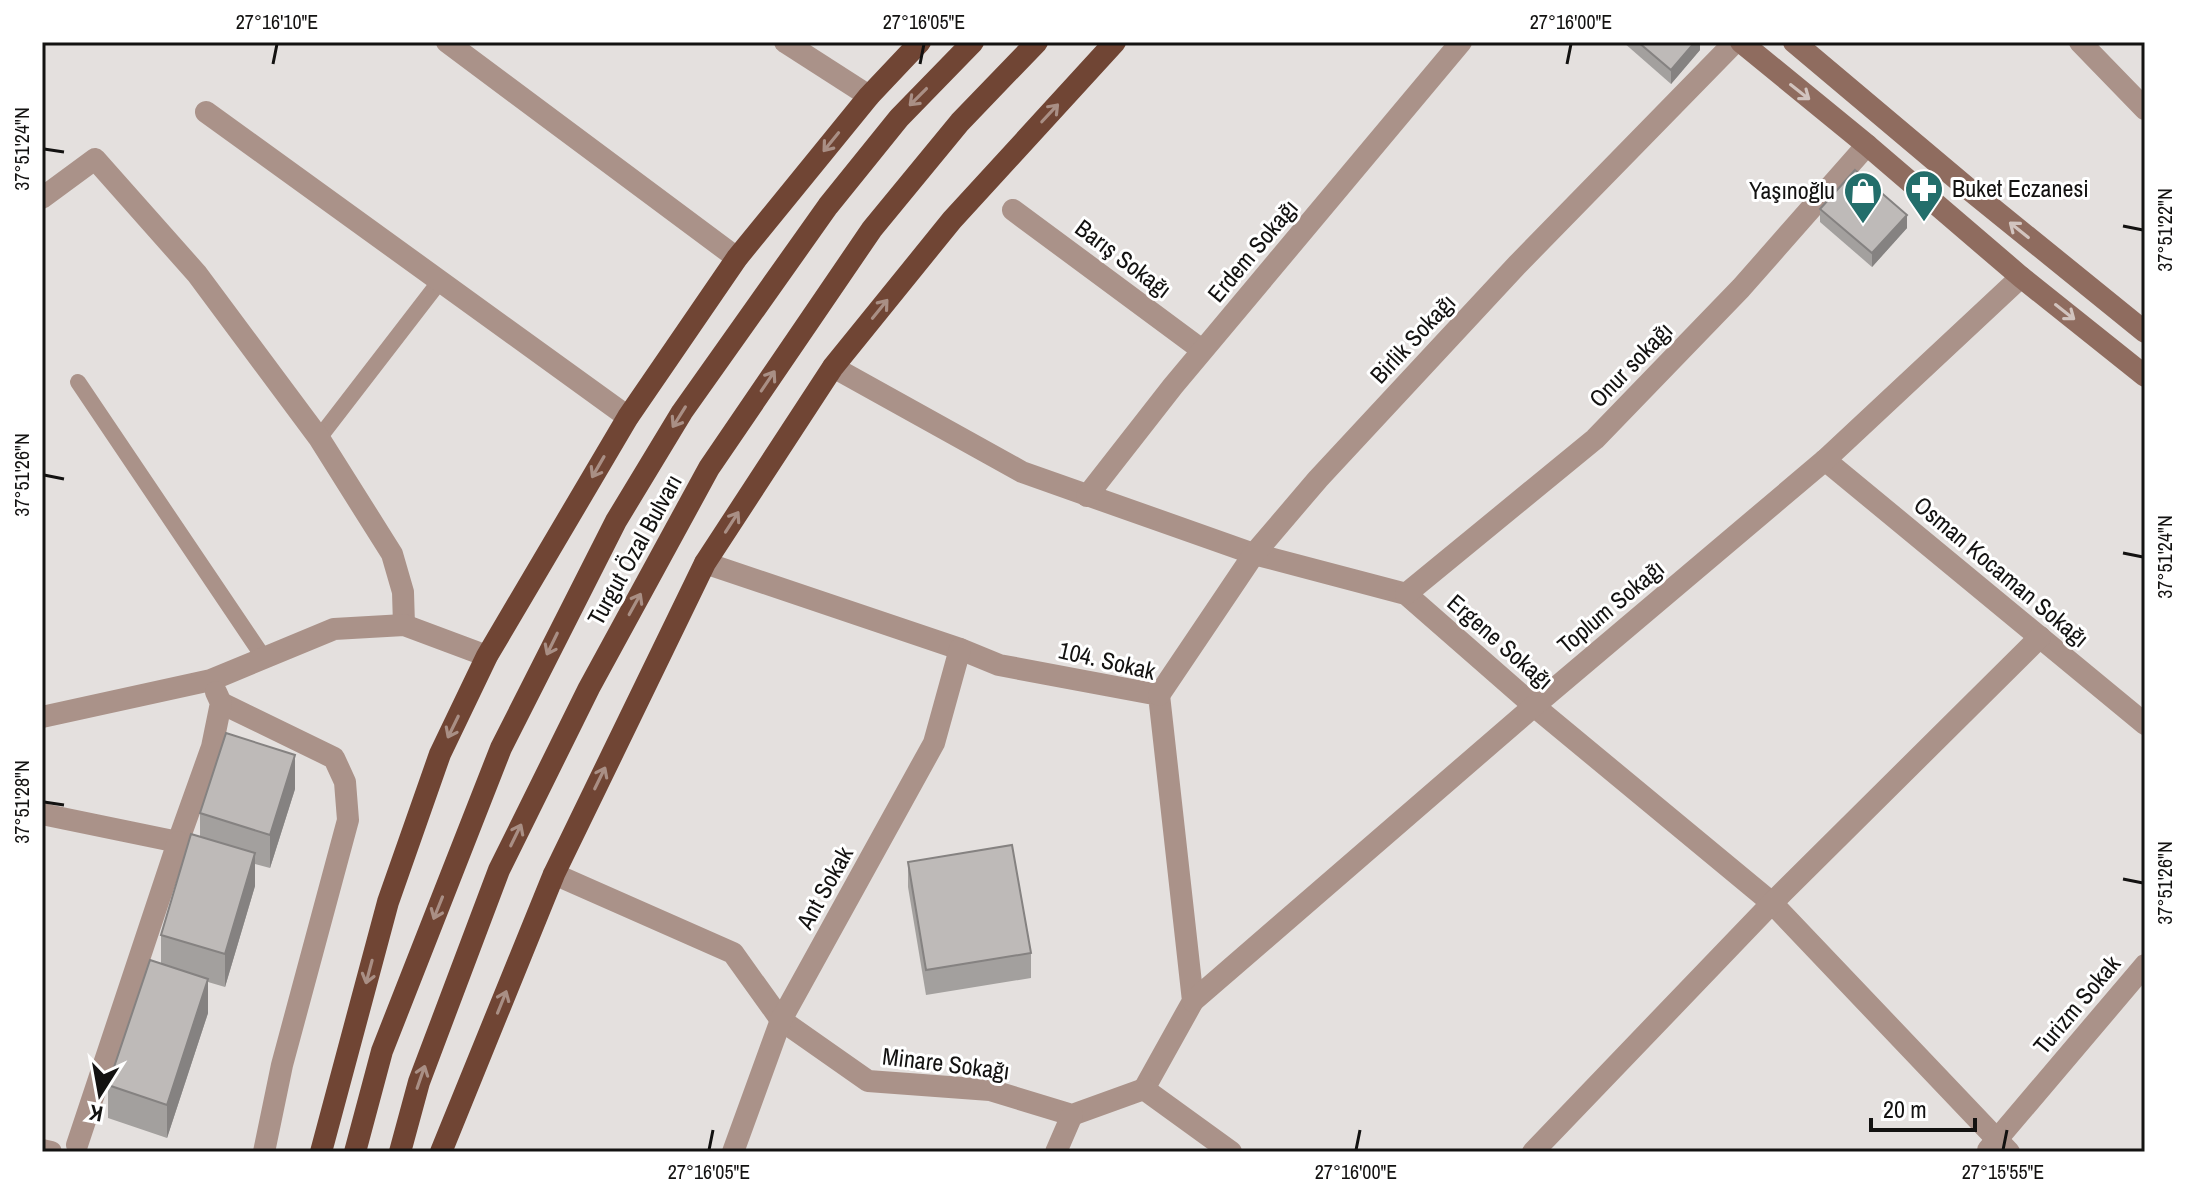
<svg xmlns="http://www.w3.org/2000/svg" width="2187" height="1194" font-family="'Archivo Narrow',sans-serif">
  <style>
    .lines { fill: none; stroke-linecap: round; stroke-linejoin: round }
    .service { stroke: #aa9289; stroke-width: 16 }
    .minor { stroke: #aa9289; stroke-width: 22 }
    .secondary { stroke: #8f6c5f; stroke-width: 22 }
    .trunk { stroke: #704534; stroke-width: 22 }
    .wall { fill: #a3a09e }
    .shaded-wall { fill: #858281 }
    .building { fill: #bebab8; stroke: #858281; stroke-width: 2 }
    .oneway { stroke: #d2c4bf }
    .oneway2 { stroke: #a98f85 }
    .ticks { fill: none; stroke: #131211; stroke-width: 3 }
    .labels { text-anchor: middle; stroke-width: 6; stroke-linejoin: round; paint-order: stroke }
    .poi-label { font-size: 24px; fill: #131211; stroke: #fff; text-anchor: start }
    .street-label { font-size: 24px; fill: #131211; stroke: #fff }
    .neatline { fill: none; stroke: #131211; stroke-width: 3 }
    .ticks-label { font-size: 20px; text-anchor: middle; fill: #131211 }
  </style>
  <rect width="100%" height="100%" fill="#e4e0de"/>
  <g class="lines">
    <g class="service">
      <polyline points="78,382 264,658"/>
      <polyline points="319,438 440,281"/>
    </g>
    <g class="minor">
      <polyline points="447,42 737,258"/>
      <polyline points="785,42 869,96"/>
      <polyline points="2080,42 2145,109"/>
      <polyline points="206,112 628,417"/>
      <polyline points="42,198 95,159 197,274 319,438 392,554 403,592 404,625"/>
      <polyline points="1013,210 1202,350"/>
      <polyline points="833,367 1022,472 1254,554 1406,594 1534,706 1772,903 2009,1152"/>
      <polyline points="1825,460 2145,724"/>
      <polyline points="1087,496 1173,386 1461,42"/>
      <polyline points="705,563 960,649 999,665 1159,695 1193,1001 1144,1089"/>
      <polyline points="1406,594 1595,439 1741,288 1867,145"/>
      <polyline points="1159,695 1254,554 1318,479 1517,265 1735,42"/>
      <polyline points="221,703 334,758 345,782 348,820 282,1065 264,1152"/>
      <polyline points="42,717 211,680 334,629 404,625 487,656"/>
      <polyline points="42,814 178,842 212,747 221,703 216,692"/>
      <polyline points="554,874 733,953 781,1020 868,1081 990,1090 1072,1115 1144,1089 1231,1152"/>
      <polyline points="1193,1001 1534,706 1825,460 2021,277"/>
      <polyline points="77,1145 178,842"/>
      <polyline points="42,1150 51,1152"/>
      <polyline points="1988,1150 2145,965"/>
      <polyline points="733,1152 781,1020 934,743 960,649"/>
      <polyline points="1056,1152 1072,1115"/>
      <polyline points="1533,1152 1772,903 2040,637"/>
    </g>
    <g class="secondary">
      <polyline points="1741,42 1867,145 2021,277 2145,376"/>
      <polyline points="1794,42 1971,191 2145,332"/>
    </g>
    <g class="trunk">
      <polyline points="321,1152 388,902 440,754 487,656 628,417 737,258 869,96 920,42"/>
      <polyline points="355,1152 382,1051 501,748 616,521 682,412 828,206 899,118 973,42"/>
      <polyline points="400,1152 419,1082 499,870 589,688 709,468 872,229 960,122 1037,42"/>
      <polyline points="441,1152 554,874 705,563 833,367 952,220 1115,42"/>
    </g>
  </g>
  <g class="wall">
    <polygon points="1623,42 1700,42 1700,50 1671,84"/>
    <polygon points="1820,209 1907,228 1872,267 1820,222"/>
    <polygon points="295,789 270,868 255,864 255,886 225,987 208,982 208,1013 167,1138 108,1118 108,1085 161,963 161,935 200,837 200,813"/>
    <polygon points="908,862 1031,953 1031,978 926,995 908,887"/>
  </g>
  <g class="shaded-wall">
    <polygon points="1695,42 1700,42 1700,50 1671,84 1671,70"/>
    <polygon points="1907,215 1907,228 1872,267 1872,253"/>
    <polygon points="295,755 295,789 270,868 270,835"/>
    <polygon points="255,853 255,886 225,987 225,954"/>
    <polygon points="208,979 208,1013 167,1138 167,1105"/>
  </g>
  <g class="building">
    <polygon points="1638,42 1695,42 1671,70"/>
    <polygon points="1855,170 1907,215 1872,253 1820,209"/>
    <polygon points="226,733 295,755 270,835 200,813"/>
    <polygon points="191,834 255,853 225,954 161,935"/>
    <polygon points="1012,845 1031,953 926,970 908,862"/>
    <polygon points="150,960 208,979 167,1105 108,1085"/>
  </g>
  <defs><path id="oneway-shaft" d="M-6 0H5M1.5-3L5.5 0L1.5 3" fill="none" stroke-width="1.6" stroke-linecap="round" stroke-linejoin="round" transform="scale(2)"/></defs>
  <g class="oneway">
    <use href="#oneway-shaft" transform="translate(1800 92) rotate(38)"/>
    <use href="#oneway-shaft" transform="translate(2019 230) rotate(-141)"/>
    <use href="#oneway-shaft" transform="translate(2065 312) rotate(38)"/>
  </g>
  <g class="oneway2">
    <use href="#oneway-shaft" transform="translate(918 97) rotate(135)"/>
    <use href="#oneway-shaft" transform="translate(1050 113) rotate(-47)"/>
    <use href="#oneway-shaft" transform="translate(831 142) rotate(129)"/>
    <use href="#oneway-shaft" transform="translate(880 309) rotate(-51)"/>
    <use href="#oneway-shaft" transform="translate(768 381) rotate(-56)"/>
    <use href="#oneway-shaft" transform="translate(679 417) rotate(122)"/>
    <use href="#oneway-shaft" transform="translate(598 467) rotate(120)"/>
    <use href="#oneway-shaft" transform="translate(732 522) rotate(-57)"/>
    <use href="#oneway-shaft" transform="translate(635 604) rotate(-61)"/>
    <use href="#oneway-shaft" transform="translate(552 644) rotate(116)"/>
    <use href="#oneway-shaft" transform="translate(453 727) rotate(116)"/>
    <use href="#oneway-shaft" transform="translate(600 778) rotate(-64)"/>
    <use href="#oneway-shaft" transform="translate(516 835) rotate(-64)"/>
    <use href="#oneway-shaft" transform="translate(438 908) rotate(112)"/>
    <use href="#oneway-shaft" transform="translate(369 972) rotate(105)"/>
    <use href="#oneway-shaft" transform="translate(502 1002) rotate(-68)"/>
    <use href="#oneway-shaft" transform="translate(421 1077) rotate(-71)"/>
  </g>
  <path class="ticks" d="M273 64 277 44M920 64 924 44M1567 64 1571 44M44 149 64 152M2123 226 2143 230M44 475 64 479M2123 553 2143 557M44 802 64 805M2123 879 2143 883M709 1150 713 1130M1356 1150 1360 1130M2003 1150 2007 1130"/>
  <defs>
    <symbol id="pharmacy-pin" viewBox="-11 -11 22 30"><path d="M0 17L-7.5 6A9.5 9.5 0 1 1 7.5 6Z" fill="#236e6b" stroke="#fff"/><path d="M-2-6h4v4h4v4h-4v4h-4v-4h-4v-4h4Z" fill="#fff"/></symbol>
    <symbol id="shop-pin" viewBox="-11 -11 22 30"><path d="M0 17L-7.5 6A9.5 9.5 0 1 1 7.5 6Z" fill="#236e6b" stroke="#fff"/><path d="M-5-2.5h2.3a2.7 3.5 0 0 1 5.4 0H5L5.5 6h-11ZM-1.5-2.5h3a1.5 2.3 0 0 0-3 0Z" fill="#fff"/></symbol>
  </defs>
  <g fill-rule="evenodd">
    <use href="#pharmacy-pin" x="1902" y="167" width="44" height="60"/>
    <use href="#shop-pin" x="1841" y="169" width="44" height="60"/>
  </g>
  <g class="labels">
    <g class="poi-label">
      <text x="1952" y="197">Buket Eczanesi</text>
      <text x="1835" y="199" text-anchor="end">Yaşınoğlu</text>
    </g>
    <g class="street-label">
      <text transform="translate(1253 251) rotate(-50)" y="8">Erdem Sokağı</text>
      <text transform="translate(1123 259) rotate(37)" y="8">Barış Sokağı</text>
      <text transform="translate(1413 339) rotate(-47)" y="8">Birlik Sokağı</text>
      <text transform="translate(1631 365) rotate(-46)" y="8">Onur sokağı</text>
      <text transform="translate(635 550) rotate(-61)" y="8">Turgut Özal Bulvarı</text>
      <text transform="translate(2001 572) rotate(40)" y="8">Osman Kocaman Sokağı</text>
      <text transform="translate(1611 607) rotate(-40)" y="8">Toplum Sokağı</text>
      <text transform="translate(1500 642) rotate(41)" y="8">Ergene Sokağı</text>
      <text transform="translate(1107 661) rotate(13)" y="8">104. Sokak</text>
      <text transform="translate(825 888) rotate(-61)" y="8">Ant Sokak</text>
      <text transform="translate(2077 1005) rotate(-50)" y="8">Turizm Sokak</text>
      <text transform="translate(946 1064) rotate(7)" y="8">Minare Sokağı</text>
    </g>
  </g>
  <rect width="2187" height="1194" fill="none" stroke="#ffffff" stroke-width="88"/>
  <g transform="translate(100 1094) rotate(191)" stroke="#ffffff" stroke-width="6" paint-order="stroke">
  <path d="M0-6L14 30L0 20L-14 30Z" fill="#131211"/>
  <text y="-12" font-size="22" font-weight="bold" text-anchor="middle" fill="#131211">K</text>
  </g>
  <path d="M1871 1118v12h104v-12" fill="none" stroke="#131211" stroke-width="4"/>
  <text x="1883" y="1118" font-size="24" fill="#131211" stroke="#ffffff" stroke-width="6" paint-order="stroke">20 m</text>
  <rect x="44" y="44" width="2099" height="1106" class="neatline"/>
  <g class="ticks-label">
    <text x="277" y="29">27°16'10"E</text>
    <text x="924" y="29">27°16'05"E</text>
    <text x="1571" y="29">27°16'00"E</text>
    <text transform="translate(22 149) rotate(-90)" y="7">37°51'24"N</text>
    <text transform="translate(2165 230) rotate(-90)" y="7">37°51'22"N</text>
    <text transform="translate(22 475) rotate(-90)" y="7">37°51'26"N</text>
    <text transform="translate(2165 557) rotate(-90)" y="7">37°51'24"N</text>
    <text transform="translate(22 802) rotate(-90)" y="7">37°51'28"N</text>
    <text transform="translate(2165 883) rotate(-90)" y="7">37°51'26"N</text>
    <text x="709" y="1179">27°16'05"E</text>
    <text x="1356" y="1179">27°16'00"E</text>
    <text x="2003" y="1179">27°15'55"E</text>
  </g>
</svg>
